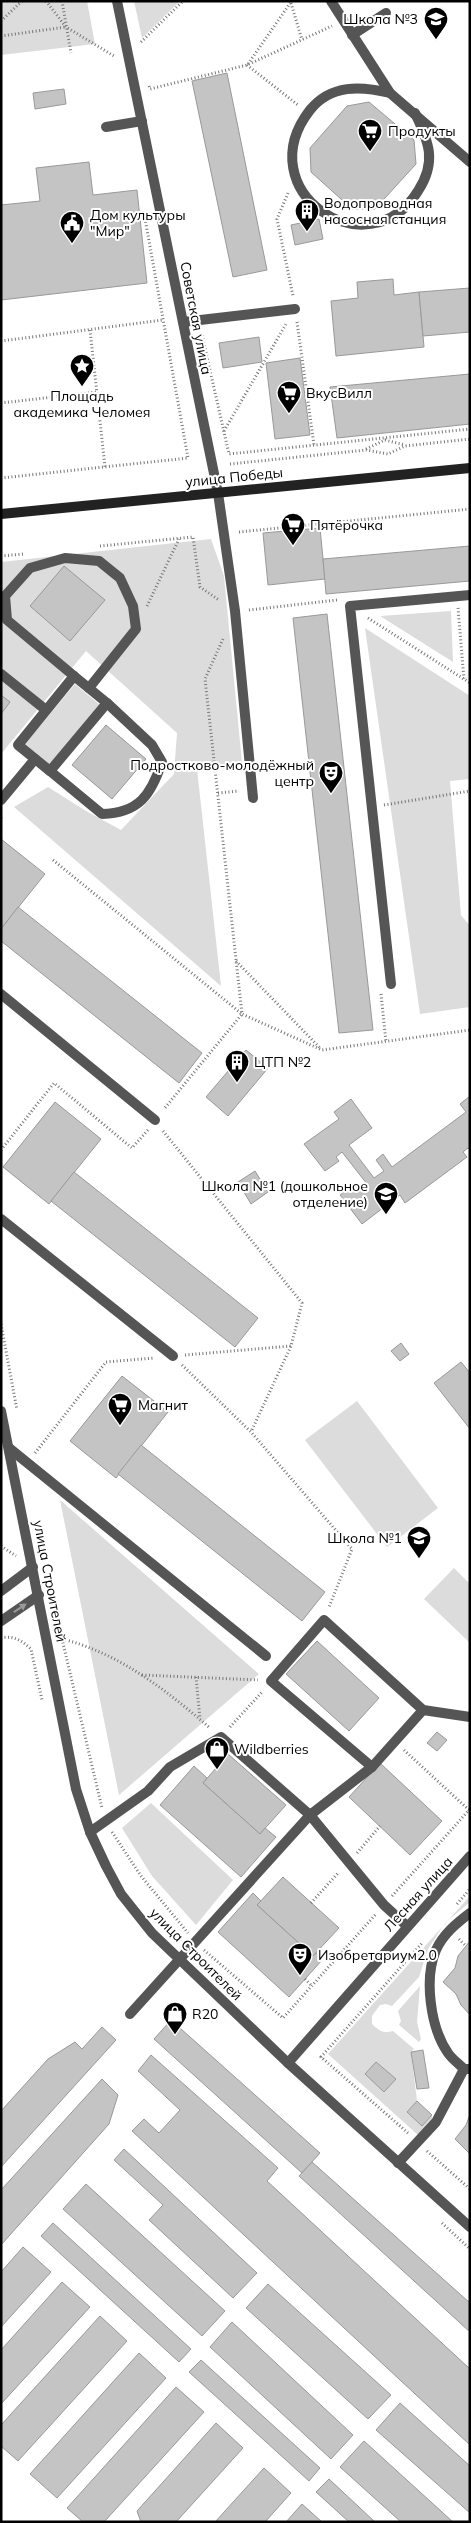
<svg xmlns="http://www.w3.org/2000/svg" width="471" height="2523" font-family="Mulish,sans-serif">
  <style>
    .green { fill: #dcdcdc }
    .building { fill: #c4c4c4; stroke: #999 }
    .lines { fill: none; stroke-linecap: round; stroke-linejoin: round }
    .path { stroke: #777; stroke-width: 3; stroke-dasharray: 1 2.5; stroke-linecap: butt }
    .lane { stroke: #555; stroke-width: 10 }
    .street { stroke: #555; stroke-width: 10 }
    .secondary { stroke: #222; stroke-width: 10 }
    .oneway { fill: #999 }
    .labels { text-anchor: middle; stroke-width: 4; stroke-linejoin: round; paint-order: stroke }
    .poi-label { font-size: 14px; fill: #000; stroke: #fff; text-anchor: start }
    .street-label { font-size: 14px; fill: #000; stroke: #fff }
  </style>
  <rect width="100%" height="100%" fill="#fff"/>
  <g class="green">
    <polygon points="1,1 87,1 95,44 1,55"/>
    <polygon points="134,1 180,1 142,38"/>
    <polygon points="211,539 224,576 242,763 197,769 221,986 14,807 48,787 86,811 121,830 174,774 177,733 86,651 1,754 1,562"/>
    <polygon points="451,611 453,662 380,616"/>
    <polygon points="365,628 470,696 470,779 450,781 461,915 470,926 470,1007 420,1014"/>
    <polygon points="75,684 100,705 49,765 25,744"/>
    <polygon points="357,1401 438,1508 387,1547 305,1440"/>
    <polygon points="60,1500 259,1674 119,1795"/>
    <polygon points="454,1568 470,1584 469,1642 424,1599"/>
    <polygon points="151,1803 233,1880 196,1925 152,1876 122,1828"/>
    <path d="M470 1896V1902L445 1923 428 1949 419 1977 392 2006 386 2004 380 2005 372 2016V2024C379 2031 384 2034 393 2031L414 2049 411 2052 417 2101 407 2112 422 2126 432 2115V2119L418 2135 328 2054Z"/>
    <polygon points="420,1986 417,2022 421,2039 419,2042 399,2025 401,2021 398,2011"/>
  </g>
  <g class="building">
    <polygon points="227,73 267,270 233,277 192,81"/>
    <polygon points="64,89 66,104 35,109 33,93"/>
    <polygon points="369,102 414,140 416,164 375,209 352,209 311,172 310,148 347,106"/>
    <polygon points="89,162 93,195 137,190 147,283 1,300 1,205 40,201 36,168"/>
    <polygon points="319,219 323,239 295,245 291,225"/>
    <polygon points="393,279 394,295 419,292 424,347 336,356 331,301 358,298 357,282"/>
    <polygon points="470,288 470,332 423,336 419,292"/>
    <polygon points="259,337 262,362 223,368 219,343"/>
    <polygon points="300,358 310,435 275,439 266,363"/>
    <polygon points="470,374 470,424 337,438 330,387"/>
    <polygon points="320,528 325,579 268,585 263,533"/>
    <polygon points="470,546 470,581 326,594 323,559"/>
    <polygon points="64,566 105,600 70,641 30,606"/>
    <polygon points="327,614 373,1030 339,1033 293,618"/>
    <polygon points="1,695 10,702 1,714"/>
    <polygon points="106,725 146,759 112,799 72,765"/>
    <polygon points="1,839 45,874 1,929"/>
    <polygon points="18,907 202,1053 179,1083 1,941 1,929"/>
    <polygon points="246,1050 268,1068 228,1116 206,1097"/>
    <polygon points="470,1096 470,1150 468,1148 463,1152 467,1157 405,1203 400,1195 362,1224 340,1195 356,1183 360,1189 367,1184 342,1152 336,1157 339,1161 325,1171 304,1144 339,1119 334,1112 351,1099 372,1128 349,1145 374,1178 384,1171 376,1160 383,1154 392,1167 466,1112 460,1104"/>
    <polygon points="55,1102 101,1139 49,1204 3,1167"/>
    <polygon points="255,1171 268,1192 251,1204 238,1182"/>
    <polygon points="74,1172 258,1318 235,1347 51,1201"/>
    <polygon points="401,1343 409,1354 400,1361 391,1351"/>
    <polygon points="461,1362 470,1373 470,1429 434,1383"/>
    <polygon points="122,1376 168,1412 116,1478 70,1441"/>
    <polygon points="141,1445 325,1592 302,1621 118,1474"/>
    <polygon points="317,1641 379,1698 349,1731 286,1674"/>
    <polygon points="437,1732 447,1740 437,1751 427,1743"/>
    <polygon points="228,1754 286,1805 260,1834 203,1783"/>
    <polygon points="380,1763 442,1821 410,1855 349,1797"/>
    <polygon points="194,1766 207,1778 203,1783 260,1834 265,1828 276,1837 241,1877 160,1805"/>
    <polygon points="283,1877 339,1928 313,1956 257,1905"/>
    <polygon points="253,1893 261,1901 257,1905 313,1956 316,1953 323,1959 289,1997 218,1932"/>
    <polygon points="470,1941 470,2015 461,2005 456,1994 443,1982 455,1968 458,1956"/>
    <polygon points="171,2020 320,2153 302,2173 154,2039"/>
    <polygon points="102,2027 116,2040 1,2167 1,2111 48,2059 75,2042 82,2049"/>
    <polygon points="423,2050 429,2088 417,2089 411,2052"/>
    <polygon points="151,2055 278,2168 267,2181 470,2369 470,2445 132,2131 144,2119 159,2133 180,2110 138,2071"/>
    <polygon points="376,2062 396,2079 384,2092 365,2074"/>
    <polygon points="102,2079 118,2095 109,2124 1,2245 1,2190"/>
    <polygon points="417,2101 432,2115 422,2126 407,2112"/>
    <polygon points="470,2114 470,2154 455,2139 466,2125"/>
    <polygon points="124,2149 257,2273 233,2298 149,2220 163,2205 114,2160"/>
    <polygon points="312,2162 470,2303 470,2332 299,2176"/>
    <polygon points="86,2184 225,2311 202,2336 63,2209"/>
    <polygon points="53,2223 191,2349 179,2362 41,2236"/>
    <polygon points="23,2247 51,2272 1,2327 1,2272"/>
    <polygon points="62,2282 90,2307 1,2404 1,2350"/>
    <polygon points="268,2284 391,2395 368,2419 246,2308"/>
    <polygon points="100,2316 127,2341 18,2461 1,2446 1,2425"/>
    <polygon points="232,2322 353,2435 331,2459 210,2347"/>
    <polygon points="139,2353 166,2378 57,2498 30,2474"/>
    <polygon points="201,2360 320,2468 309,2481 189,2372"/>
    <polygon points="176,2387 204,2412 104,2522 83,2522 67,2508"/>
    <polygon points="400,2403 470,2466 470,2513 376,2430"/>
    <polygon points="216,2423 243,2448 176,2522 141,2522 137,2511"/>
    <polygon points="364,2441 453,2522 401,2522 340,2467"/>
    <polygon points="264,2468 291,2493 265,2522 215,2522"/>
    <polygon points="329,2479 375,2522 349,2522 316,2492"/>
    <polygon points="302,2504 322,2522 286,2522"/>
  </g>
  <g class="lines">
    <g class="path">
      <polyline points="46,1 66,27 114,56"/>
      <polyline points="62,1 71,53"/>
      <polyline points="291,3 302,40"/>
      <polyline points="1,21 22,1"/>
      <polyline points="1,36 66,27"/>
      <polyline points="141,42 183,1"/>
      <polyline points="248,64 291,2"/>
      <polyline points="247,65 298,105"/>
      <polyline points="149,86 150,89 247,65 332,26"/>
      <polyline points="288,193 277,219 293,296"/>
      <polyline points="297,322 314,445"/>
      <polyline points="90,330 105,467"/>
      <polyline points="202,335 229,454 470,429"/>
      <polyline points="1,341 163,320"/>
      <polyline points="1,403 97,392"/>
      <polyline points="224,431 286,324"/>
      <polyline points="366,449 385,440 405,445"/>
      <polyline points="230,464 366,450 388,454 405,446 470,439"/>
      <polyline points="1,478 188,458 144,213"/>
      <polyline points="239,532 470,509"/>
      <polyline points="100,546 193,537 200,587 219,600"/>
      <polyline points="1,556 24,554"/>
      <polyline points="147,606 179,539"/>
      <polyline points="458,608 464,679"/>
      <polyline points="249,610 337,600"/>
      <polyline points="368,618 470,683"/>
      <polyline points="223,639 205,679 242,1014 322,1050 470,1030"/>
      <polyline points="218,793 239,791"/>
      <polyline points="384,805 470,791"/>
      <polyline points="1,818 2,819"/>
      <polyline points="53,860 242,1014 164,1109"/>
      <polyline points="236,961 320,1048"/>
      <polyline points="381,994 386,1042"/>
      <polyline points="163,1131 302,1303 291,1346 251,1432"/>
      <polyline points="1,1150 54,1083 132,1148 148,1130"/>
      <polyline points="1,1324 17,1410"/>
      <polyline points="185,1355 291,1346"/>
      <polyline points="182,1365 251,1432 352,1549 329,1607"/>
      <polyline points="35,1453 106,1362 154,1358"/>
      <polyline points="1,1546 16,1556"/>
      <path d="M1 1638C14 1635 22 1641 31 1649L42 1700"/>
      <polyline points="62,1639 102,1808"/>
      <path d="M62 1639C119 1653 166 1690 210 1728"/>
      <polyline points="142,1675 258,1680"/>
      <polyline points="196,1677 200,1719"/>
      <polyline points="230,1727 263,1691"/>
      <polyline points="404,1750 469,1810"/>
      <polyline points="112,1832 141,1876 188,1933"/>
      <polyline points="357,1853 380,1826"/>
      <polyline points="392,1896 470,1809"/>
      <polyline points="311,1903 339,1872"/>
      <polyline points="457,1904 470,1889"/>
      <polyline points="459,1939 465,1945"/>
      <polyline points="204,1950 283,2018 376,1914"/>
      <polyline points="305,1979 312,1986"/>
      <polyline points="408,2133 321,2057 423,1942"/>
      <polyline points="427,2151 470,2189"/>
      <polyline points="442,2223 470,2249"/>
    </g>
    <g class="lane">
      <polyline points="331,1 390,93 470,162"/>
      <polyline points="352,35 386,13"/>
      <path d="M390 93C361 86 331 84 310 110 247 191 368 272 418 191 437 162 429 142 415 113"/>
      <polyline points="106,127 142,121"/>
      <polyline points="183,322 295,309"/>
      <polyline points="218,493 235,611 253,798"/>
      <polyline points="1,674 46,710"/>
      <polyline points="74,676 7,620 5,596 30,568 65,558 99,561 120,578 133,606 136,629 89,688"/>
      <polygon points="74,676 107,703 50,771 18,745"/>
      <path d="M50 771 102 814C139 813 151 795 162 762L152 745 107 703"/>
      <polyline points="1,800 35,759"/>
      <polyline points="391,984 350,606 470,595"/>
      <polyline points="1,994 155,1120"/>
      <polyline points="1,1219 173,1356"/>
      <polyline points="9,1448 266,1656"/>
      <polyline points="372,1767 271,1681 324,1620 423,1710 470,1717"/>
      <polyline points="90,1832 148,1791 170,1767 221,1737 310,1815 372,1767 423,1710"/>
      <path d="M470 1913C457 1923 443 1934 436 1950 424 1978 430 2027 448 2053 452 2059 459 2064 464 2069H470"/>
      <polyline points="130,2014 310,1815 384,1905 407,1926"/>
      <polyline points="398,2163 436,2122 464,2069"/>
    </g>
    <g class="street">
      <polyline points="117,1 218,493"/>
      <polyline points="1,1411 76,1789 90,1832 106,1866 121,1894 152,1933 288,2063 470,2227"/>
      <polyline points="1,1591 33,1567"/>
      <polyline points="1,1621 39,1595"/>
      <polyline points="288,2063 470,1856"/>
    </g>
    <polyline class="secondary" points="1,514 470,468"/>
  </g>
  <defs><path id="oneway-solid" d="M-6-.8H1V-3.2L6.5 0L1 3.2V.8H-6Z" transform="scale(1.25)"/></defs>
  <use class="oneway" href="#oneway-solid" transform="translate(20 1608) rotate(-34)"/>
  <defs>
    <symbol id="school-pin" viewBox="-11 -11 22 30"><path d="M0 17L-7.5 6A9.5 9.5 0 1 1 7.5 6Z" fill="#000" stroke="#fff"/><path d="M0-5L7-2L0 1L-7-2ZM-4 1L0 2.5L4 1V4Q0 6-4 4Z" fill="#fff"/></symbol>
    <symbol id="supermarket-pin" viewBox="-11 -11 22 30"><path d="M0 17L-7.5 6A9.5 9.5 0 1 1 7.5 6Z" fill="#000" stroke="#fff"/><path d="M-6-5.5h2.5l.6 2H6L4.5 2H-2.5L-4.4-4H-6ZM-1.5 3.2a1.3 1.3 0 1 0 .1 0ZM3 3.2a1.3 1.3 0 1 0 .1 0Z" fill="#fff"/></symbol>
    <symbol id="building-pin" viewBox="-11 -11 22 30"><path d="M0 17L-7.5 6A9.5 9.5 0 1 1 7.5 6Z" fill="#000" stroke="#fff"/><path d="M-4-6H4V6H1V3H-1V6H-4ZM-2.5-4.3h1.7v1.8h-1.7ZM.8-4.3h1.7v1.8H.8ZM-2.5-1h1.7V.8h-1.7ZM.8-1h1.7V.8H.8Z" fill="#fff"/></symbol>
    <symbol id="civic-pin" viewBox="-11 -11 22 30"><path d="M0 17L-7.5 6A9.5 9.5 0 1 1 7.5 6Z" fill="#000" stroke="#fff"/><path d="M-.6-6.5H3V-4.5H.6V-3L4-1V1h2V6H-6V1h2V-1L-.6-3ZM-1.2 2.5V6h2.4V2.5Z" fill="#fff"/></symbol>
    <symbol id="sight-pin" viewBox="-11 -11 22 30"><path d="M0 17L-7.5 6A9.5 9.5 0 1 1 7.5 6Z" fill="#000" stroke="#fff"/><path d="M0-6L1.8-2.2L6-1.7L2.9 1.2L3.7 5.4L0 3.3L-3.7 5.4L-2.9 1.2L-6-1.7L-1.8-2.2Z" fill="#fff"/></symbol>
    <symbol id="theatre-pin" viewBox="-11 -11 22 30"><path d="M0 17L-7.5 6A9.5 9.5 0 1 1 7.5 6Z" fill="#000" stroke="#fff"/><path d="M-5-5.5Q0-4 5-5.5V0Q5 5 0 6Q-5 5-5 0ZM-3.3-2.5H-1v1.5H-3.3ZM1-2.5H3.3v1.5H1ZM-2.8 1Q0 5.5 2.8 1Z" fill="#fff"/></symbol>
    <symbol id="shop-pin" viewBox="-11 -11 22 30"><path d="M0 17L-7.5 6A9.5 9.5 0 1 1 7.5 6Z" fill="#000" stroke="#fff"/><path d="M-5-2.5h2.3a2.7 3.5 0 0 1 5.4 0H5L5.5 6h-11ZM-1.5-2.5h3a1.5 2.3 0 0 0-3 0Z" fill="#fff"/></symbol>
  </defs>
  <g fill-rule="evenodd">
    <use href="#school-pin" x="422" y="5" width="28" height="38"/>
    <use href="#supermarket-pin" x="356" y="117" width="28" height="38"/>
    <use href="#building-pin" x="293" y="197" width="28" height="38"/>
    <use href="#civic-pin" x="58" y="209" width="28" height="38"/>
    <use href="#sight-pin" x="68" y="352" width="28" height="38"/>
    <use href="#supermarket-pin" x="275" y="379" width="28" height="38"/>
    <use href="#supermarket-pin" x="279" y="511" width="28" height="38"/>
    <use href="#theatre-pin" x="317" y="759" width="28" height="38"/>
    <use href="#building-pin" x="223" y="1048" width="28" height="38"/>
    <use href="#school-pin" x="372" y="1180" width="28" height="38"/>
    <use href="#supermarket-pin" x="106" y="1391" width="28" height="38"/>
    <use href="#school-pin" x="405" y="1524" width="28" height="38"/>
    <use href="#shop-pin" x="203" y="1735" width="28" height="38"/>
    <use href="#theatre-pin" x="286" y="1941" width="28" height="38"/>
    <use href="#shop-pin" x="161" y="2000" width="28" height="38"/>
  </g>
  <g class="labels">
    <g class="poi-label">
      <text x="418" y="24" text-anchor="end">Школа №3</text>
      <text x="388" y="136">Продукты</text>
      <text x="324" y="208">Водопроводная<tspan x="324" dy="16">насосная станция</tspan></text>
      <text x="90" y="220">Дом культуры<tspan x="90" dy="16">"Мир"</tspan></text>
      <text x="306" y="398">ВкусВилл</text>
      <text x="82" y="401" text-anchor="middle">Площадь<tspan x="82" dy="16">академика Челомея</tspan></text>
      <text x="310" y="530">Пятёрочка</text>
      <text x="314" y="770" text-anchor="end">Подростково-молодёжный<tspan x="314" dy="16">центр</tspan></text>
      <text x="254" y="1067">ЦТП №2</text>
      <text x="368" y="1191" text-anchor="end">Школа №1 (дошкольное<tspan x="368" dy="16">отделение)</tspan></text>
      <text x="138" y="1410">Магнит</text>
      <text x="402" y="1543" text-anchor="end">Школа №1</text>
      <text x="234" y="1754">Wildberries</text>
      <text x="318" y="1960">Изобретариум2.0</text>
      <text x="192" y="2019">R20</text>
    </g>
    <g class="street-label">
      <text transform="translate(196 318) rotate(79)" y="5">Советская улица</text>
      <text transform="translate(234 477) rotate(-6)" y="5">улица Победы</text>
      <text transform="translate(50 1581) rotate(79)" y="5">улица Строителей</text>
      <text transform="translate(418 1894) rotate(-48)" y="5">Лесная улица</text>
      <text transform="translate(196 1954) rotate(45)" y="5">улица Строителей</text>
    </g>
  </g>
  <rect width="471" height="2523" fill="none" stroke="#000000" stroke-width="5"/>
</svg>
